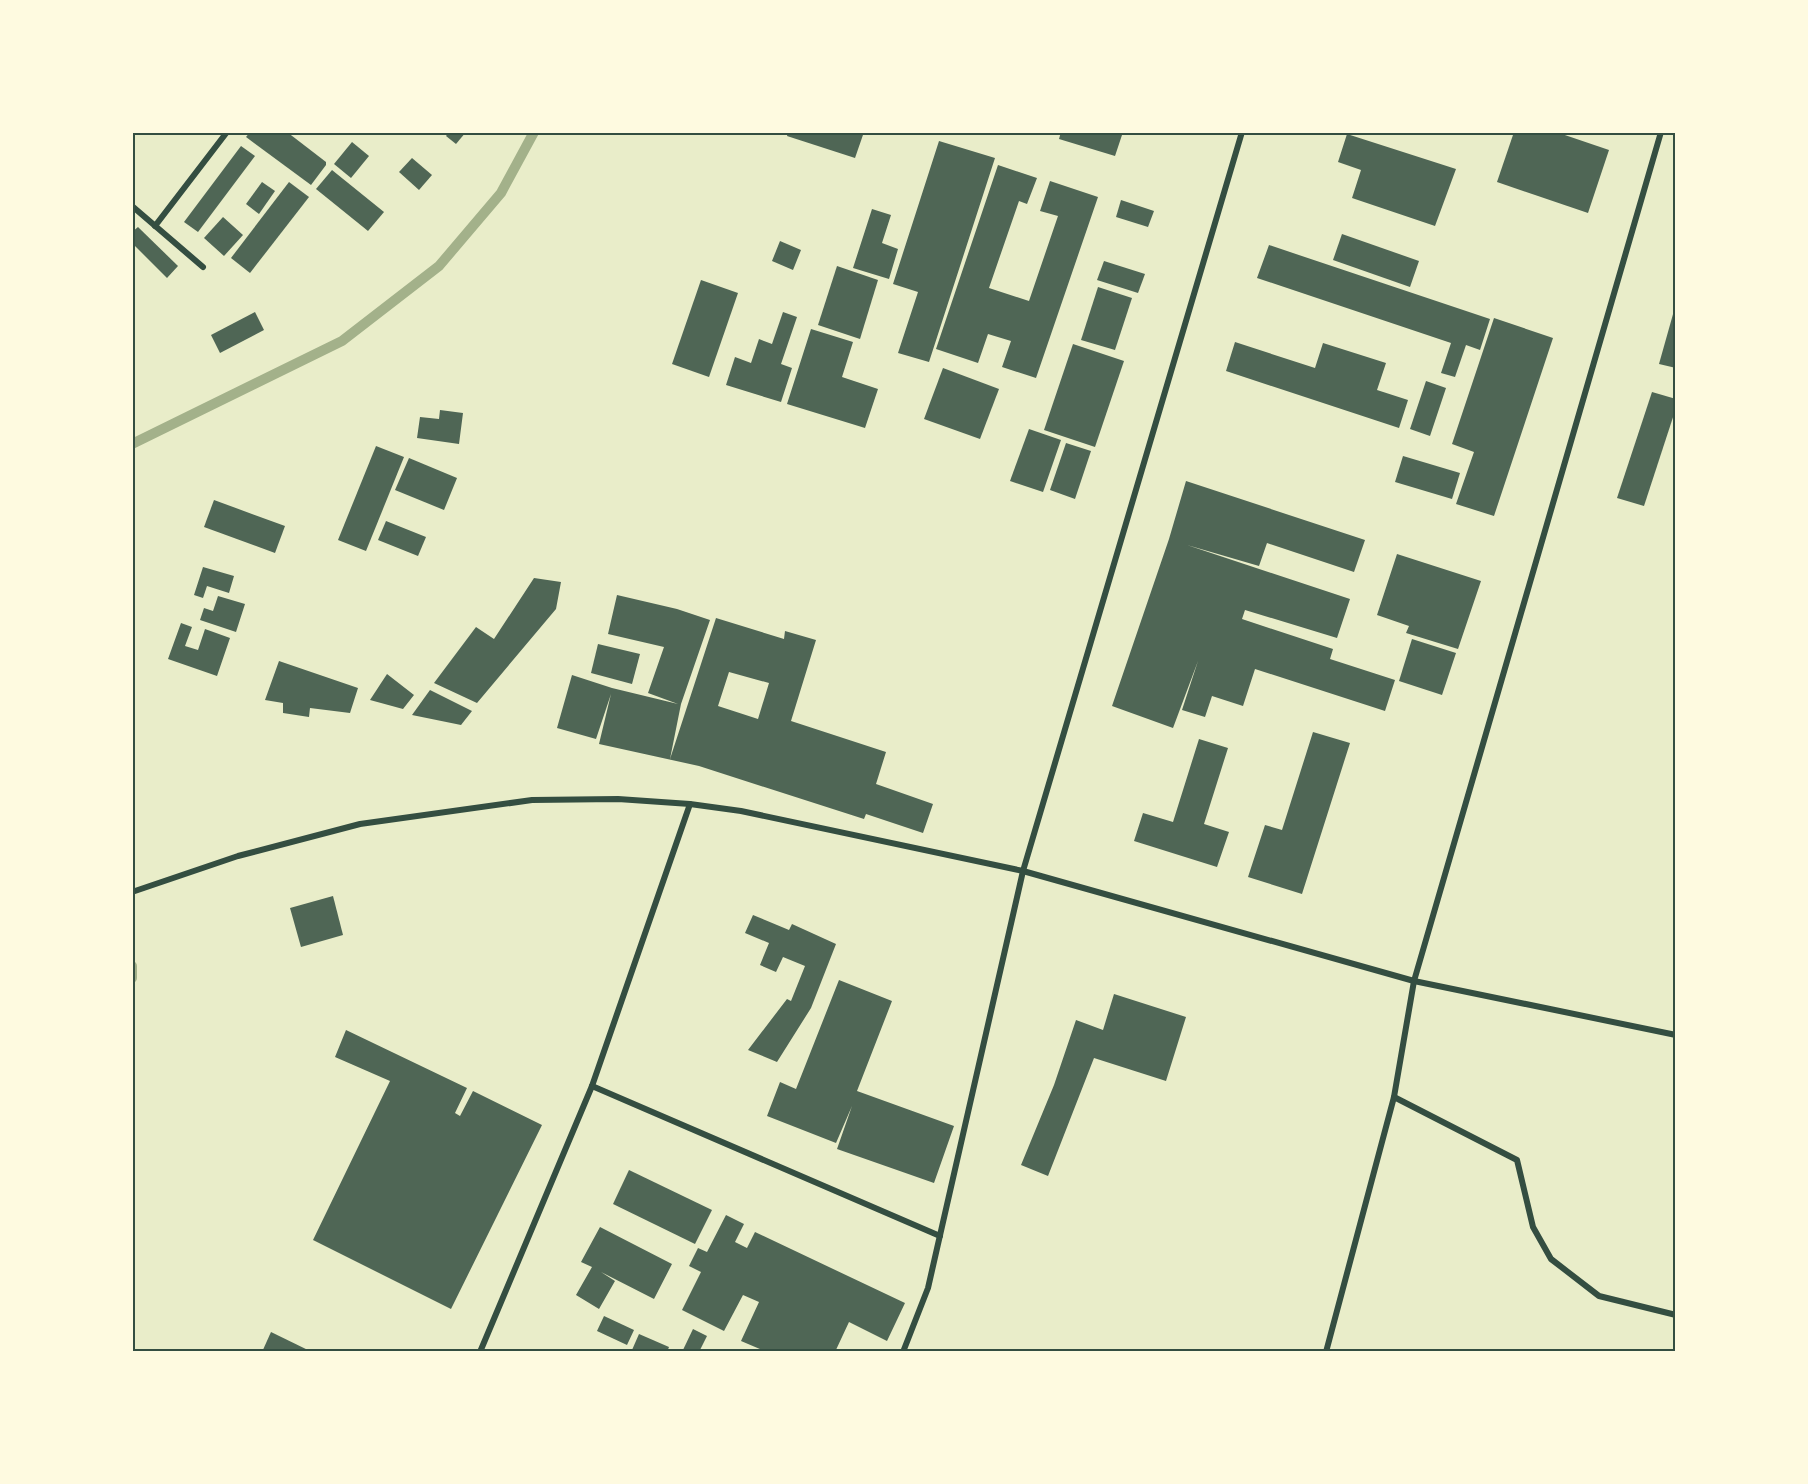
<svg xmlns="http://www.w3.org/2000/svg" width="1808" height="1484" font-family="Karla,sans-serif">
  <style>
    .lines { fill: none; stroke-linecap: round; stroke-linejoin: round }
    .stream { stroke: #a3b18a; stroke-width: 10 }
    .building { fill: #4f6655; fill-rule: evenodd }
    .minor { stroke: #344e41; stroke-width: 6 }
    .neatline { fill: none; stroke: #344e41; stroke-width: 2 }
  </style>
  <rect width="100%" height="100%" fill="#e9edc9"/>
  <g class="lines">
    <g class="stream">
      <polyline points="132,444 342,341 439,266 501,193 534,132"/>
      <polyline points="132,966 132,978"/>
    </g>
  </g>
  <g class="building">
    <polygon points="250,132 287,132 326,162 326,165 311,185 246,137"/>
    <polygon points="449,132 466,132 456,144 446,136"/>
    <polygon points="788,132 864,132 855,158 787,136"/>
    <polygon points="1061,132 1123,132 1115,156 1059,139"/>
    <polygon points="1514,132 1556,132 1609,150 1588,213 1497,182"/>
    <polygon points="1347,134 1456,169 1435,226 1352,198 1361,170 1338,162"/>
    <polygon points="939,141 995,158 929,362 898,353 918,292 893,284"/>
    <polygon points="352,142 369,156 351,178 334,164"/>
    <polygon points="241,146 255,156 198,232 184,222"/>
    <polygon points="412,158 432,175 419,190 399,172"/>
    <polygon points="998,165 1037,178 1027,204 1019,201 989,288 1029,301 1058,216 1040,211 1050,181 1098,197 1036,378 1002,367 1011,341 988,334 978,363 936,349"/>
    <polygon points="332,170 384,212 368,231 316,189"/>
    <polygon points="262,182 275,191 259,214 246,204"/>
    <polygon points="289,182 309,197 250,273 231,258"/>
    <polygon points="1121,200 1154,211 1148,227 1116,217"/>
    <polygon points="872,209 891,215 882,243 898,249 889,279 853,268"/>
    <polygon points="223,217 243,235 224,256 204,238"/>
    <polygon points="138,227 178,266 167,278 132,243 132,232"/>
    <polygon points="1342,234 1419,261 1410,287 1333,260"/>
    <polygon points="780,241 801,250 793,270 772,261"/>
    <polygon points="1269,245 1490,319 1480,350 1466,345 1455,377 1441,373 1451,343 1257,278"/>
    <polygon points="1104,261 1145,274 1138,293 1097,280"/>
    <polygon points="837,266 878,280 860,339 818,325"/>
    <polygon points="701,280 738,293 709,377 672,364"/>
    <polygon points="1098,287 1132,298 1115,350 1081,340"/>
    <polygon points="1675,307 1676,307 1676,368 1659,364"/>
    <polygon points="255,312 264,330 220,353 211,335"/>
    <polygon points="783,312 797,317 781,364 792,368 781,402 726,385 735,357 751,363 759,339 772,344"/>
    <polygon points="1494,318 1553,338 1494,516 1456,504 1474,452 1452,444"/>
    <polygon points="811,329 853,342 842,377 878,389 865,428 787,404"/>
    <polygon points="1235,342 1315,368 1323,343 1386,363 1377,390 1408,400 1399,428 1226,371"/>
    <polygon points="1073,344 1124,361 1095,447 1044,430"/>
    <polygon points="943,368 999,389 980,439 924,419"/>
    <polygon points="1426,381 1446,388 1430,436 1410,429"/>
    <polygon points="1652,392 1676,399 1676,408 1644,506 1617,498"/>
    <polygon points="440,410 463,413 459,444 417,438 420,417 439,419"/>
    <polygon points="1029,429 1061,440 1043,492 1010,481"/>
    <polygon points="1066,443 1091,451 1075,499 1050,490"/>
    <polygon points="376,446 404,457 366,551 338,540"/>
    <polygon points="1403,456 1460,473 1452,499 1395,482"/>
    <polygon points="409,458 457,478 444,510 395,490"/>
    <polygon points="1186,481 1365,540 1354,572 1267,543 1259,566 1187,545 1350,599 1337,638 1245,610 1242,619 1333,649 1330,659 1395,680 1385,711 1255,669 1243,706 1212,696 1205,717 1182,710 1198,661 1173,728 1112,706 1169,539"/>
    <polygon points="214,500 285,526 275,553 204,527"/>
    <polygon points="386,521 426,537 418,556 378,540"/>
    <polygon points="1397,554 1481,581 1458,649 1406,633 1409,626 1377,615"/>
    <polygon points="203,567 234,576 229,593 207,586 203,598 194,595"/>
    <polygon points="534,578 561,582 556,609 477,703 434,683 476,627 494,639"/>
    <path d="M617 595 677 609 710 620 681 704 670 759 716 618 784 639 785 631 816 640 791 721 886 752 876 784 933 804 923 833 866 814 864 819 699 766 599 744 611 694 596 739 557 728 572 675 612 688 678 704 648 693 664 647 608 634ZM729 672 769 683 758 719 718 706Z"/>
    <polygon points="218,596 245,604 236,632 200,620 204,608 213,611"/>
    <polygon points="181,623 192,627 185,646 198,650 205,629 230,638 217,676 168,659"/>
    <polygon points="1412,639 1456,653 1442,695 1399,681"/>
    <polygon points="598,644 640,654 632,684 591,673"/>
    <polygon points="279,661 358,688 350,713 310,708 309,717 283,713 283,703 265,700"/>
    <polygon points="387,674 414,695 403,709 370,700"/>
    <polygon points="430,690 472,711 461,725 412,715"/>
    <polygon points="1313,732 1350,743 1302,894 1248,877 1265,825 1282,830"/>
    <polygon points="1199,739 1228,748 1204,824 1229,832 1217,867 1134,841 1143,813 1173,822"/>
    <polygon points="333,896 343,935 301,947 290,908"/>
    <polygon points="753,915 789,930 792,924 836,944 811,1008 777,1062 748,1050 787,999 791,1001 805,966 783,957 776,972 760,965 769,943 745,933"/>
    <polygon points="839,980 892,1001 857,1091 954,1126 934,1183 837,1149 852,1106 836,1143 767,1116 780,1082 796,1089"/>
    <polygon points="1114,994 1186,1017 1166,1081 1094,1058 1048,1176 1021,1165 1054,1085 1076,1020 1103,1030"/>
    <polygon points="346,1030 467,1088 455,1113 460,1116 473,1091 542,1125 451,1309 313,1240 390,1081 335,1057"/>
    <polygon points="629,1170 712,1210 695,1244 613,1204"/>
    <polygon points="726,1215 744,1224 735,1242 747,1248 755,1232 905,1303 887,1341 849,1322 835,1352 767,1352 741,1341 759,1302 743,1295 724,1331 682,1310 701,1272 689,1266 698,1248 707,1252"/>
    <polygon points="600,1227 672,1264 654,1299 601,1272 615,1281 599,1309 576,1295 592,1267 581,1262"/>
    <polygon points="604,1316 634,1330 627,1345 597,1331"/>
    <polygon points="693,1329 707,1336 699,1352 682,1352"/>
    <polygon points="271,1332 312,1352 262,1352"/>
    <polygon points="639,1334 669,1347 667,1352 637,1352 632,1350"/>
  </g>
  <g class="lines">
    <g class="minor">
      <polyline points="132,206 203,267"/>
      <polyline points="155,226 227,132"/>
      <polyline points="132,892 238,856 360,824 532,800 618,799 690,804 741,811 1023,871 1414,981 1676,1035"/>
      <polyline points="592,1086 940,1236"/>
      <polyline points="1394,1097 1517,1160 1533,1227 1551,1259 1599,1296 1676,1315"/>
      <polyline points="480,1352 592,1086 690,804"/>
      <polyline points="903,1352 928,1288 1023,871 1242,132"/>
      <polyline points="1326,1352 1394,1097 1414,981 1661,132"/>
    </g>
  </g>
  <rect width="1808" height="1484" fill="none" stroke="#fefae0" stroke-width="267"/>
  <rect x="134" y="134" width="1540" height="1216" class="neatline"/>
</svg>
